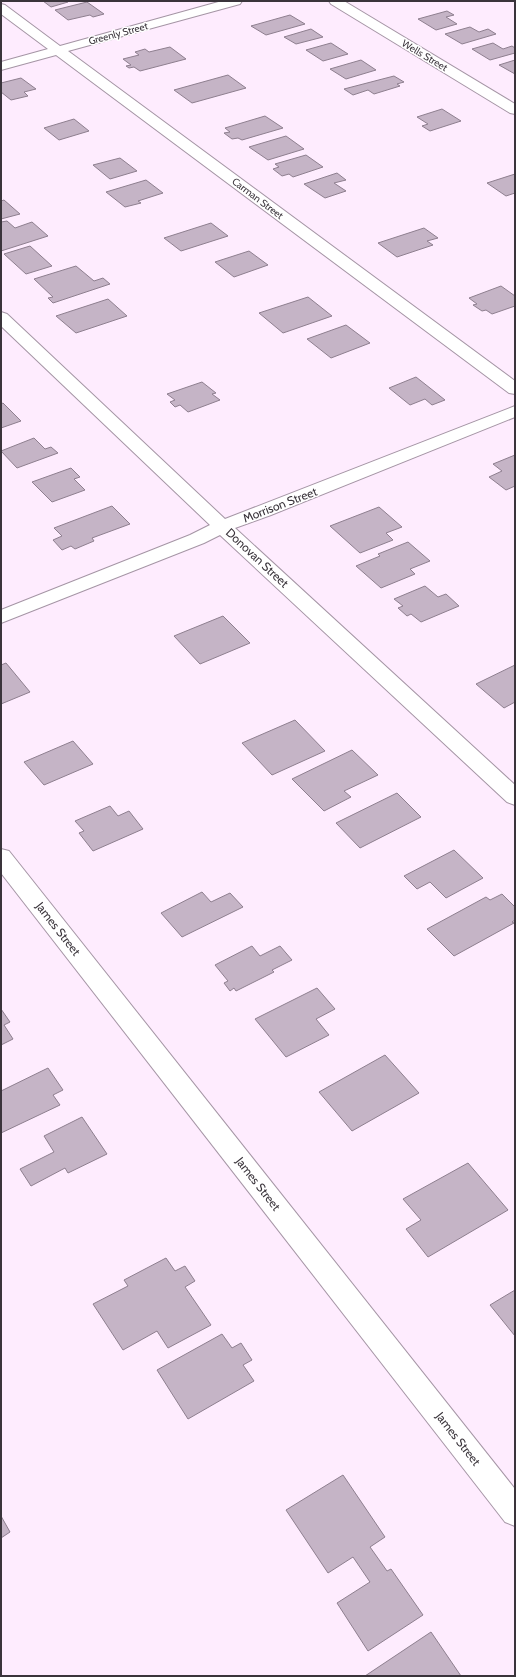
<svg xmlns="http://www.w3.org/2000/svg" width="516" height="1677" font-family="Cabin,sans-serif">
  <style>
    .building { fill: #c5b4c6; stroke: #8e7f8f }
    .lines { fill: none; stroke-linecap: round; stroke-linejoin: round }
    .minor-casing { stroke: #a595a5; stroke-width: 2 }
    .minor { fill: #fff; fill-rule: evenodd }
    .labels { text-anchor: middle; stroke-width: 3; stroke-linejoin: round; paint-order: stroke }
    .far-street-label { font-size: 10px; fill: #3a343b; stroke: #fff }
    .street-label { font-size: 12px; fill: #3a343b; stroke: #fff }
  </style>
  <rect width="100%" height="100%" fill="#feecfe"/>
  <g class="building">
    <polygon points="43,1 66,1 68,2 51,7"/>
    <polygon points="87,2 104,14 93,17 90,15 68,20 55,10"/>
    <polygon points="447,11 454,15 446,17 457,24 436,30 418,19"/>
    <polygon points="290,15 305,24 266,35 251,26"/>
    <polygon points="470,27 479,32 488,29 496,34 462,44 445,34"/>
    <polygon points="311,29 323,37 296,44 284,37"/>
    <polygon points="331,43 348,54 323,61 306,50"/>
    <polygon points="493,43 503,49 512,46 515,48 515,53 490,60 472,49"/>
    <polygon points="170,47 186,59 140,71 134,67 129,68 126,66 131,65 123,59 139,55 135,52 145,49 149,52"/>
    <polygon points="361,60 376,70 346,79 330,69"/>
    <polygon points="515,60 515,74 499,65"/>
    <polygon points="228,75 246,88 192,103 174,90"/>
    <polygon points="394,76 404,82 397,84 400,86 374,94 368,90 353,95 344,89"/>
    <polygon points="21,78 36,89 24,92 28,96 11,100 1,92 1,83"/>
    <polygon points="442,109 461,121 430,131 422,126 428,124 417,117"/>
    <polygon points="265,116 283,128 242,140 238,138 232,139 224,133 230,132 225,128"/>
    <polygon points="74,119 89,131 59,140 44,128"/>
    <polygon points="286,136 304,149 268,160 249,147"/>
    <polygon points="306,155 323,167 293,177 289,174 282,176 273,169 279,167 275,164"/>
    <polygon points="120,158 137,171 110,179 93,165"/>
    <polygon points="337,173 346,180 334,183 346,191 325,198 304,184"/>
    <polygon points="515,174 515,193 506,196 487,183"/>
    <polygon points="146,180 163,193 138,201 141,203 125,207 106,192"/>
    <polygon points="4,200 20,214 1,219 1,201"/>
    <polygon points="7,221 15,228 32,222 48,236 1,251 1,222"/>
    <polygon points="211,223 228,236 181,251 164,238"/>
    <polygon points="424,228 438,238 427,241 433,245 397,257 378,243"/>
    <polygon points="30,246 52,266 26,274 4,254"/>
    <polygon points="249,251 268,265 234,277 215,262"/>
    <polygon points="76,266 94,281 103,278 110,284 53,303 48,298 53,297 34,279"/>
    <polygon points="501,286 515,296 515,306 492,314 486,310 482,311 473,305 477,304 469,298"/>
    <polygon points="308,297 332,316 283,333 259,313"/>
    <polygon points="108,299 127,316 76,333 56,316"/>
    <polygon points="346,325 370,343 331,358 307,339"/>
    <polygon points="416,377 435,392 445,400 432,405 425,399 410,405 389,388"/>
    <polygon points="202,382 216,393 212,394 220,400 188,412 180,405 175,407 170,402 175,400 167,394"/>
    <polygon points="3,403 21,421 1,428 1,404"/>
    <polygon points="34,438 45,449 51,447 58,453 17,468 1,451"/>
    <polygon points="515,455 515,486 506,490 489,477 502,471 493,464"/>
    <polygon points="71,468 80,477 74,479 85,490 52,502 32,482"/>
    <polygon points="112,506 130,524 92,538 94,541 75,549 71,546 62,550 53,540 62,536 54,528"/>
    <polygon points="379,507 402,527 386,533 393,540 360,553 330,526"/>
    <polygon points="408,542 430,561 410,569 415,574 381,588 356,566 380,556 378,554"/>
    <polygon points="425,586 438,597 446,594 459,606 421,622 411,614 407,616 398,608 403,606 394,599"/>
    <polygon points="223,616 250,643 200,664 174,636"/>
    <polygon points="6,663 30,692 1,704 1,665"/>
    <polygon points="515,665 515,702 504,708 476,684"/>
    <polygon points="295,720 325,751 272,775 242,743"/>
    <polygon points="73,741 93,764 44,785 24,762"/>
    <polygon points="352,750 378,775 344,791 351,797 324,811 292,779"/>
    <polygon points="397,793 421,817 360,848 336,823"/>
    <polygon points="110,806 118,816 129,811 143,829 93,851 79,833 84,831 75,821"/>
    <polygon points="454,850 483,878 446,898 430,882 417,889 404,876"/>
    <polygon points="202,892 211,902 230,893 243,907 182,937 161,913"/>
    <polygon points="502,894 515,907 515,920 512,922 514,923 454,956 427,929 486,897 490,900"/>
    <polygon points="252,946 260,956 280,946 292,960 272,970 274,972 236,991 234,988 230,991 224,983 228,981 215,965"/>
    <polygon points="317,988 335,1009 316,1019 329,1035 286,1057 255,1019"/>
    <polygon points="1,1009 10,1022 4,1025 13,1039 1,1045"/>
    <polygon points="385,1055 419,1093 352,1131 319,1092"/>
    <polygon points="48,1068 63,1090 53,1095 60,1105 1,1133 1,1091"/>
    <polygon points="82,1117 107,1154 68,1173 65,1168 31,1186 20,1169 54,1152 44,1136"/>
    <polygon points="468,1163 508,1210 428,1257 406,1229 421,1220 403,1199"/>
    <polygon points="166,1258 175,1271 185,1266 195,1281 185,1287 211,1325 168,1348 157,1331 123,1350 93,1304 128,1286 124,1280"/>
    <polygon points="515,1290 515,1336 490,1305"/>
    <polygon points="222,1334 232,1348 241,1343 252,1360 243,1365 254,1381 188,1419 157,1370"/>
    <polygon points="343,1475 385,1537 370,1547 387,1571 391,1569 423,1615 368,1651 337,1603 370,1582 353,1557 328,1573 286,1510"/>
    <polygon points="1,1516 10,1532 1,1538"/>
    <polygon points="431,1632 461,1676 365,1676"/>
  </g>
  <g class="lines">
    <defs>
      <g id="minor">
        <polygon points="222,1 242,1 240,4 68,51 515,381 515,394 509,393 56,55 1,70 1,62 48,49 1,14 1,4 5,5 60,46"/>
        <polygon points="329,1 344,1 515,104 515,114 510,113 331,4"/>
        <polygon points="1,312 7,314 225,519 515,406 515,417 271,515 235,528 515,785 515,805 507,802 220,535 204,543 1,623 1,610 190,535 210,525 1,326"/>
        <polygon points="1,849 9,851 515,1489 515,1526 505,1522 1,873"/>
      </g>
    </defs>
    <use href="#minor" class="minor-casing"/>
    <use href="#minor" class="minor"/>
  </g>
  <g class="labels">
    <g class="far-street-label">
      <text transform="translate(118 33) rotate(-15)" y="4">Greenly Street</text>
      <text transform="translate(425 55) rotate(31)" y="4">Wells Street</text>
      <text transform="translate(258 198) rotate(37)" y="4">Carman Street</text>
    </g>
    <g class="street-label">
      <text transform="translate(280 505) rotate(-21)" y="4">Morrison Street</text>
      <text transform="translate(257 558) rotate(43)" y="4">Donovan Street</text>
      <text transform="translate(58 929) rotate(52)" y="4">James Street</text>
      <text transform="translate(258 1184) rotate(52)" y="4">James Street</text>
      <text transform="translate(458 1439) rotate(52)" y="4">James Street</text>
    </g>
  </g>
  <rect width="516" height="1677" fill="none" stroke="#3a343b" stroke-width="4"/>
</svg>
